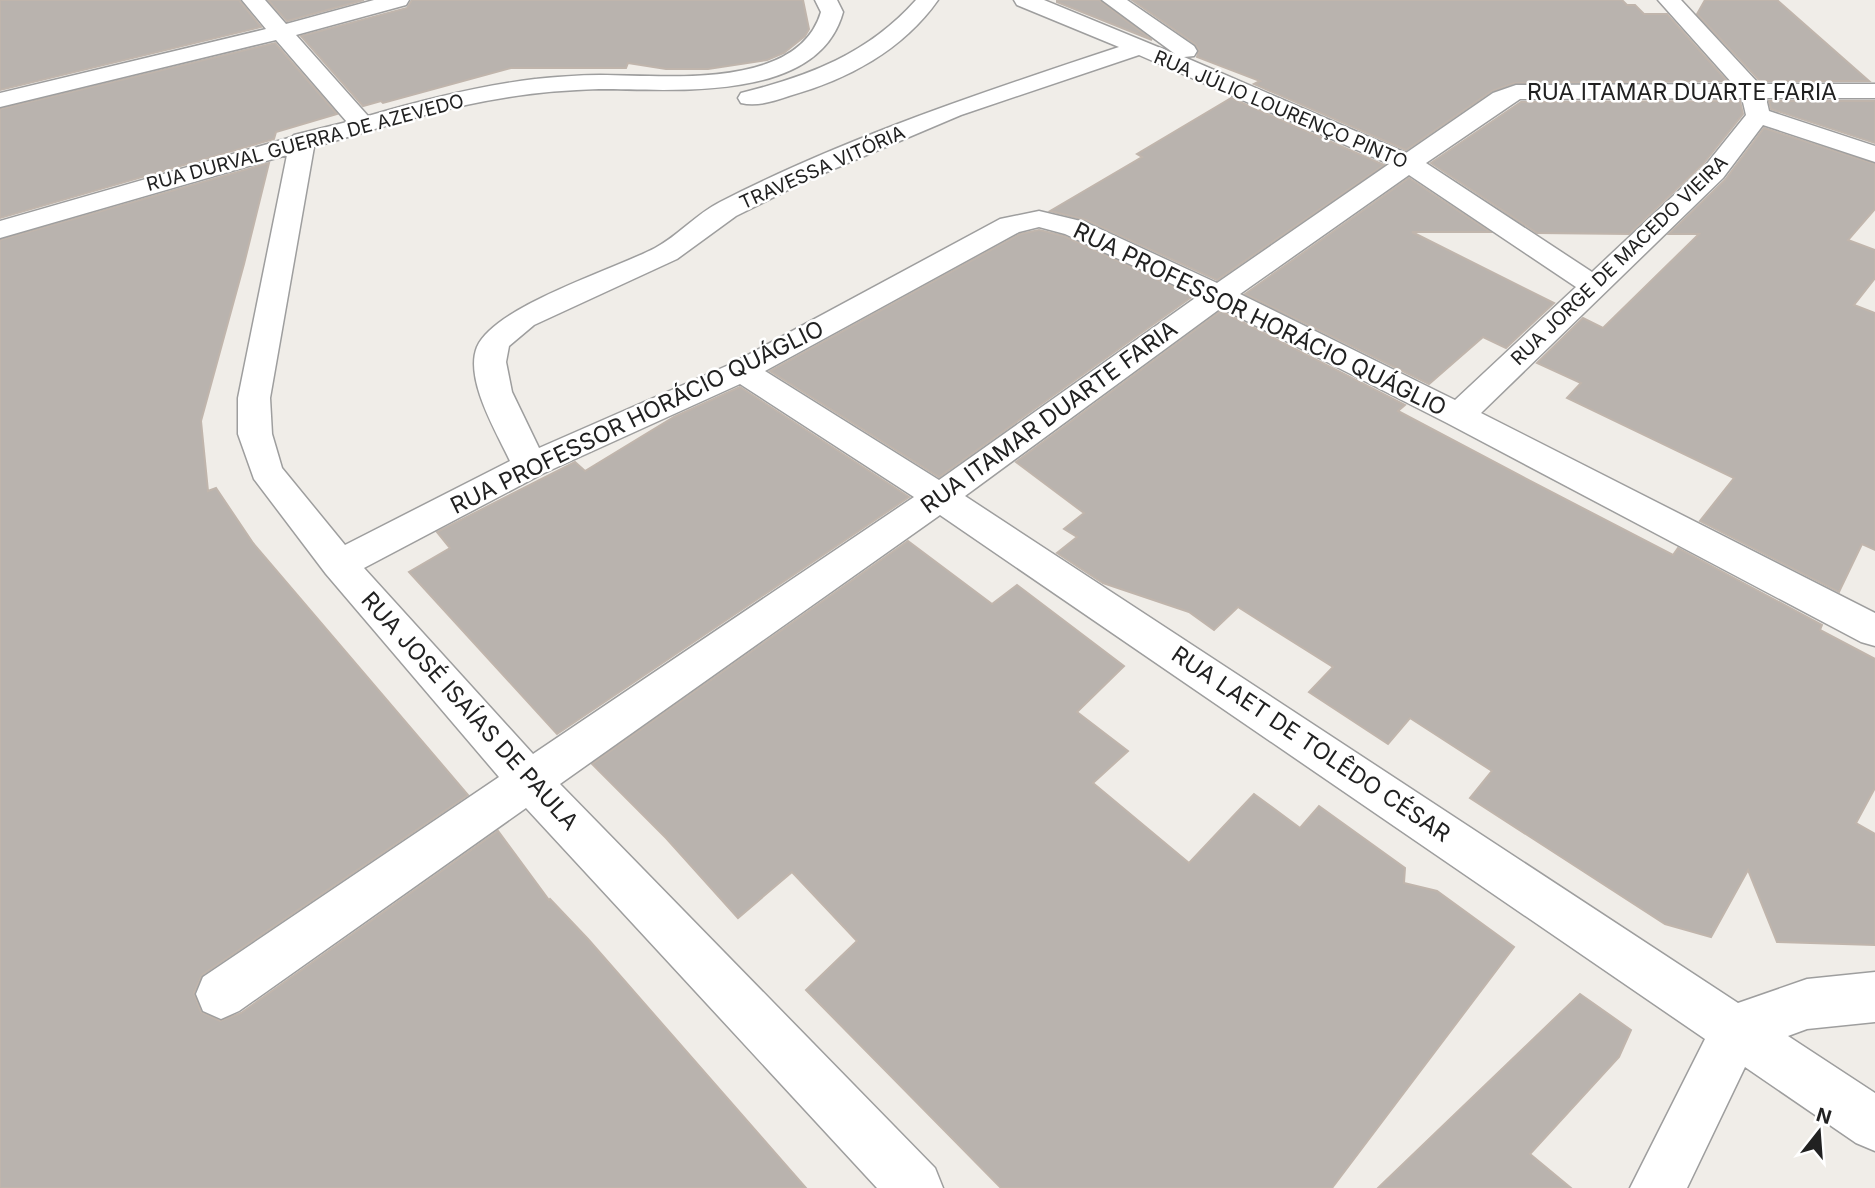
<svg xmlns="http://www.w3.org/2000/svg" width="1875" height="1188" font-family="Inter,sans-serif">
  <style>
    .building { fill: #b9b3ae; stroke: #c0b5ac; stroke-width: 2 }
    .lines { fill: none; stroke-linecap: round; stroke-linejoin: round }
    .minor-casing { stroke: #9e9e9e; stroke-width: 3 }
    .minor { fill: #fff; fill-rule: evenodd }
    .labels { text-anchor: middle; stroke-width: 5; stroke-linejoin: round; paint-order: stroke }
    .far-street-label { font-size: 19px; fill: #212121; stroke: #fff }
    .street-label { font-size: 23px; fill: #212121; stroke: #fff }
  </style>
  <rect width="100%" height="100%" fill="#f0ede8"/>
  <g class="building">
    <polygon points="0,0 239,0 261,27 0,90"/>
    <polygon points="268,0 364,0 287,21"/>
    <polygon points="412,0 803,0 809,29 805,36 784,53 767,60 708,69 666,69 628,63 626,68 511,68 383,103 381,101 363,106 301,36 407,8"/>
    <polygon points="1057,0 1099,0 1152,40 1057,2"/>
    <polygon points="1132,0 1622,0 1627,5 1635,5 1644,14 1667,14 1727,81 1515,83 1492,91 1406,150 1254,84 1260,81 1197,57 1199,50 1195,44"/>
    <polygon points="1705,0 1777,0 1869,81 1760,81 1697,14"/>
    <polygon points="275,43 337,114 276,132 274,139 0,218 0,109"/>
    <polygon points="1231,98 1384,165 1217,280 1086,220 1050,211 1142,157 1137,154"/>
    <polygon points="1740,101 1743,114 1703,164 1629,234 1537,233 1431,163 1521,102"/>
    <polygon points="1769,101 1875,101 1875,143 1771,109"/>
    <polygon points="1764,128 1875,164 1875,209 1848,240 1875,250 1875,278 1854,305 1875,313 1875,550 1862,544 1839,592 1700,521 1734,478 1567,398 1581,383 1537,363 1583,318 1603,328 1699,234 1669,234 1725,180"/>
    <polygon points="269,163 244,264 201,421 208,491 216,488 253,543 468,795 202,975 194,993 201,1012 220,1021 241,1013 498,831 549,900 550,899 588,939 806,1188 0,1188 0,240"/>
    <polygon points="1409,178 1490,232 1412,232 1554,303 1506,348 1483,337 1429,384 1245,294"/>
    <polygon points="1039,230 1064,236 1193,296 939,477 770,371 1020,234"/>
    <polygon points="1221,311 1405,405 1398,411 1519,475 1673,555 1678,548 1822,625 1820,630 1875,659 1875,788 1856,823 1875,834 1875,945 1777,942 1748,870 1711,937 1665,924 1470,798 1492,771 1410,718 1388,744 1309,692 1333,667 1238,607 1214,630 1189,612 1103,583 1057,553 1077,537 1064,529 1084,513 1016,462"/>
    <polygon points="740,387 909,497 557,734 409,572 450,548 437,532 575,462 585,471 674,417"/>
    <polygon points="908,541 992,604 1017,585 1124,666 1077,712 1128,751 1093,783 1189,863 1254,794 1300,828 1319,806 1405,868 1404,883 1437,891 1514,947 1332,1188 1001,1188 806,990 857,941 792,872 738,918 666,838 592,764"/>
    <polygon points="1580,994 1631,1030 1619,1057 1530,1154 1571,1188 1378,1188"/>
  </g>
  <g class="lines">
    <defs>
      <g id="minor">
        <path d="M242 0H265L286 24 374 0H409L406 5 296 35 368 116C423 100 478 86 535 79 557 77 578 75 600 75 663 75 798 91 821 12L815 0H837L843 12C818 104 672 89 599 89 569 90 539 92 509 97 443 107 379 128 314 147L270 398 272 434 282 468 345 545 510 461C497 433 464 379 477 347 495 306 613 270 655 248 678 236 696 214 720 202 847 137 983 92 1119 47L1017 5 1014 0H1044L1175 54 1102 0H1127L1194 46 1197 51 1194 56 1184 57 1406 153 1493 93 1516 85 1733 84 1658 0H1681L1759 84H1875V98H1766L1769 111 1875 146V162L1763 125 1723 178 1481 413 1875 613V646L1861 642 1447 423 1221 308 965 496 1738 1003 1807 979 1875 972V1022L1807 1029 1788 1036 1875 1093V1151L1856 1143 1745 1067 1687 1188H1630L1705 1039 940 515 560 784 935 1168 943 1188H877L526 808 239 1011 221 1019 203 1011 196 994 203 977 499 777 326 574 254 479 238 434V398L287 155 0 238V221L292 137 294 135 347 122 276 40 0 107V93L266 29ZM1139 55 1389 164 1217 283 1085 222 1039 211 1000 219 731 364 539 448 512 392 506 362 509 346 534 325 677 259 736 216 810 179 961 115ZM1742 98 1746 115 1705 166 1592 272 1426 163 1520 99ZM1409 175 1576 287 1455 400 1240 294ZM1039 227 1065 234 1198 296 939 480 765 371 1019 232ZM740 384 914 497 533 754 364 568 542 474Z"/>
        <path d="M916 0H938C903 50 847 80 789 96 774 101 757 107 741 103L738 98 741 93C809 76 868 54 916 0Z"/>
      </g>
    </defs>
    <use href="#minor" class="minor-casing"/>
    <use href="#minor" class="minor"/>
  </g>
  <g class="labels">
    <g class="far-street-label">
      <text transform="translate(1281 109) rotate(23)" y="7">RUA JÚLIO LOURENÇO PINTO</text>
      <text transform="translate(305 142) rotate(-15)" y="7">RUA DURVAL GUERRA DE AZEVEDO</text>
      <text transform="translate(822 167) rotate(-24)" y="7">TRAVESSA VITÓRIA</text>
      <text transform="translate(1619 260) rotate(-44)" y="7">RUA JORGE DE MACEDO VIEIRA</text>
    </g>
    <g class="street-label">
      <text x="1682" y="100">RUA ITAMAR DUARTE FARIA</text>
      <text transform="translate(1260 319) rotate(26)" y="8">RUA PROFESSOR HORÁCIO QUÁGLIO</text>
      <text transform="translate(637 417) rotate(-26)" y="8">RUA PROFESSOR HORÁCIO QUÁGLIO</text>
      <text transform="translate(1049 417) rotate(-36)" y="8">RUA ITAMAR DUARTE FARIA</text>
      <text transform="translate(470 711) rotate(48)" y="8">RUA JOSÉ ISAÍAS DE PAULA</text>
      <text transform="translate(1311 744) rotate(34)" y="8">RUA LAET DE TOLÊDO CÉSAR</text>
    </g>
  </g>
  <g transform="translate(1819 1132) rotate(17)" stroke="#ffffff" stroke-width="5" paint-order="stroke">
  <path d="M0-5L12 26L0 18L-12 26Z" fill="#212121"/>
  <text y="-10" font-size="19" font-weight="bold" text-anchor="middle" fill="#212121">N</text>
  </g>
</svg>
